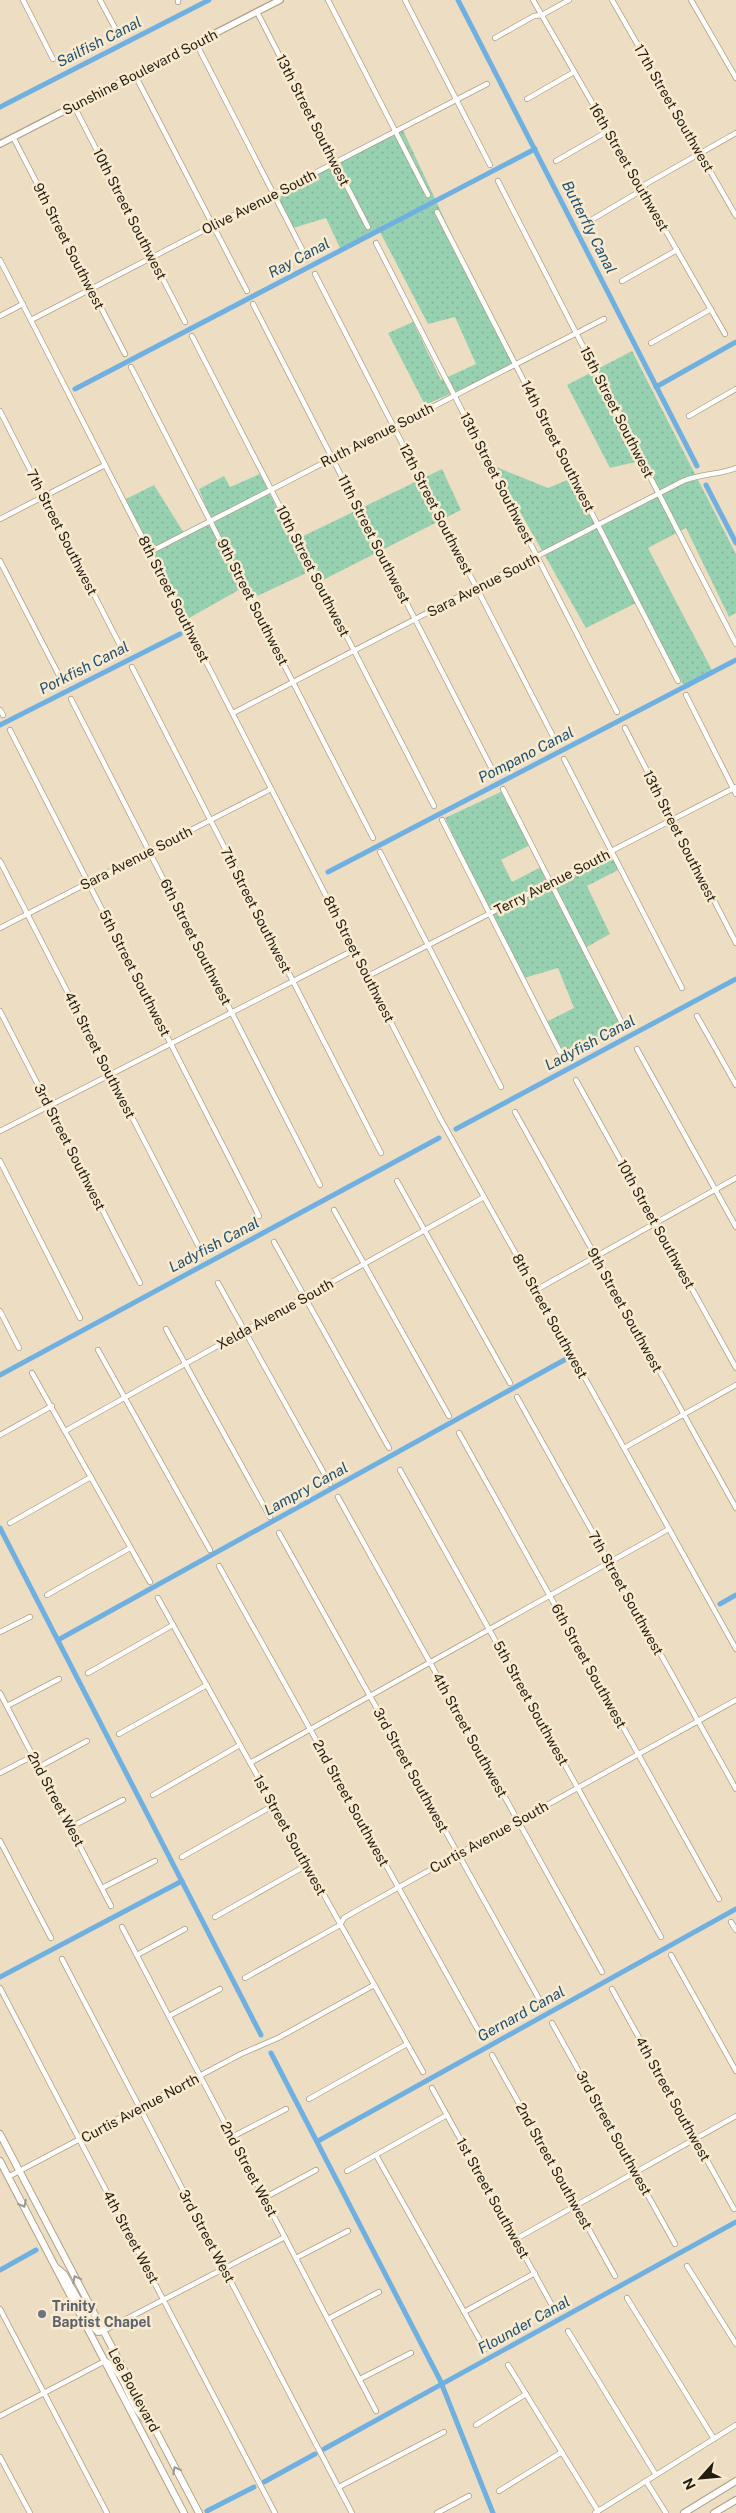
<svg xmlns="http://www.w3.org/2000/svg" width="736" height="2513" font-family="'Public Sans',sans-serif">
  <style>
    .grass { fill: url(#grass-dots) }
    .lines { fill: none; stroke-linecap: round; stroke-linejoin: round }
    .canal { stroke: #6fb0e0; stroke-width: 5 }
    .minor-casing { stroke: #afa188; stroke-width: 6 }
    .tertiary-casing { stroke: #afa188; stroke-width: 8 }
    .secondary-casing { stroke: #afa188; stroke-width: 8 }
    .minor { stroke: #fff; stroke-width: 4.5 }
    .tertiary { stroke: #fff; stroke-width: 5.5 }
    .secondary { stroke: #fff; stroke-width: 6 }
    .oneway { stroke: #9c9995 }
    .worship-dot { fill: #6b7280; stroke: #faebd0; stroke-width: 2 }
    .labels { text-anchor: middle; stroke-width: 5; stroke-linejoin: round; paint-order: stroke }
    .street-label { font-size: 14px; fill: #221d13; stroke: #faebd0 }
    .worship-label { font-size: 14px; font-weight: bold; fill: #5b616d; stroke: #faebd0; text-anchor: start }
    .water-label { font-size: 15px; font-style: italic; fill: #205071; stroke: #faebd0 }
  </style>
  <defs>
    <pattern id="grass-dots" width="8" height="8" patternUnits="userSpaceOnUse" patternTransform="scale(1.25)"><rect width="8" height="8" fill="#97d1b1"/><path d="M2 2h.1M6 6h.1" fill="none" stroke="#82b397" stroke-width="1.8" stroke-linecap="round"/></pattern>
  </defs>
  <rect width="100%" height="100%" fill="#eddec3"/>
  <g class="grass">
    <polygon points="401,126 513,366 425,405 388,333 413,322 441,380 476,364 455,317 428,324 380,232 340,248 326,218 290,229 274,198"/>
    <polygon points="632,351 736,554 736,613 729,617 686,528 648,548 714,674 686,689 638,602 586,628 494,466 548,488 572,478 596,524 659,491 644,460 610,468 567,385"/>
    <polygon points="442,469 461,510 319,582 313,570 251,599 244,587 184,621 124,500 154,485 184,533 211,520 199,489 224,476 230,487 260,474 293,541"/>
    <polygon points="505,790 532,844 501,860 512,882 541,867 549,883 613,850 620,869 587,886 610,934 585,948 625,1028 565,1060 546,1022 574,1008 558,968 521,979 445,818"/>
  </g>
  <g class="lines">
    <g class="canal">
      <polyline points="458,0 697,466"/>
      <polyline points="0,107 209,0"/>
      <polyline points="656,387 736,342"/>
      <polyline points="75,389 535,149"/>
      <polyline points="706,485 736,543"/>
      <polyline points="0,725 180,634"/>
      <polyline points="328,872 736,660"/>
      <polyline points="456,1129 736,979"/>
      <polyline points="0,1375 439,1138"/>
      <polyline points="0,1528 261,2035"/>
      <polyline points="720,1604 736,1595"/>
      <polyline points="58,1640 566,1359"/>
      <polyline points="0,1977 182,1881"/>
      <polyline points="271,2053 440,2380 493,2513"/>
      <polyline points="318,2141 736,1909"/>
      <polyline points="0,2270 36,2250"/>
      <polyline points="324,2449 736,2222"/>
      <polyline points="264,2482 315,2454"/>
      <polyline points="207,2511 254,2487"/>
    </g>
    <defs>
      <g id="minor">
        <polyline points="23,0 53,59"/>
        <polyline points="100,0 115,28"/>
        <polyline points="178,0 178,2"/>
        <polyline points="328,0 428,195"/>
        <polyline points="405,0 490,165"/>
        <polyline points="533,0 725,334"/>
        <polyline points="612,0 736,216"/>
        <polyline points="691,0 736,78"/>
        <polyline points="257,12 368,227"/>
        <polyline points="495,38 534,16 542,15 569,0"/>
        <polyline points="196,43 307,259"/>
        <polyline points="135,75 247,291"/>
        <polyline points="527,99 574,72"/>
        <polyline points="74,106 185,322"/>
        <polyline points="13,137 125,354"/>
        <polyline points="556,161 608,131"/>
        <polyline points="498,181 736,644"/>
        <polyline points="437,212 678,681"/>
        <polyline points="588,222 642,190 646,184 736,133"/>
        <polyline points="376,243 617,712"/>
        <polyline points="0,260 440,1118 736,1649"/>
        <polyline points="315,274 557,744"/>
        <polyline points="622,281 677,250"/>
        <polyline points="253,304 495,775"/>
        <polyline points="0,316 23,304"/>
        <polyline points="31,320 487,84"/>
        <polyline points="192,336 434,806"/>
        <polyline points="651,343 711,309"/>
        <polyline points="131,367 373,838"/>
        <polyline points="0,411 124,653"/>
        <polyline points="689,416 736,389"/>
        <polyline points="0,519 105,465"/>
        <polyline points="150,552 604,319"/>
        <polyline points="0,561 63,683"/>
        <polyline points="132,667 381,1153"/>
        <polyline points="686,695 736,794"/>
        <polyline points="71,699 320,1185"/>
        <polyline points="0,710 3,715"/>
        <path d="M233 713 683 481C702 473 720 475 736 468"/>
        <polyline points="625,728 736,943"/>
        <polyline points="10,730 259,1216"/>
        <polyline points="564,759 682,988"/>
        <polyline points="503,789 621,1021"/>
        <polyline points="442,820 560,1052"/>
        <polyline points="380,852 501,1087"/>
        <polyline points="0,861 200,1249"/>
        <polyline points="0,928 271,789"/>
        <polyline points="368,976 736,787"/>
        <polyline points="0,1011 140,1283"/>
        <polyline points="697,1016 736,1085"/>
        <polyline points="637,1049 736,1227"/>
        <polyline points="576,1080 736,1368"/>
        <polyline points="515,1112 736,1508"/>
        <polyline points="0,1131 354,950"/>
        <polyline points="0,1161 80,1318"/>
        <polyline points="397,1181 510,1383"/>
        <polyline points="334,1210 449,1416"/>
        <polyline points="274,1242 389,1448"/>
        <polyline points="218,1283 330,1484"/>
        <polyline points="536,1290 736,1178"/>
        <polyline points="0,1311 19,1348"/>
        <polyline points="166,1329 270,1517"/>
        <polyline points="98,1350 210,1550"/>
        <polyline points="32,1373 150,1582"/>
        <polyline points="517,1397 736,1789"/>
        <polyline points="65,1431 484,1197"/>
        <polyline points="459,1433 719,1899"/>
        <polyline points="0,1435 52,1406"/>
        <polyline points="624,1448 736,1385"/>
        <polyline points="400,1470 661,1937"/>
        <polyline points="338,1497 602,1972"/>
        <polyline points="10,1523 91,1477"/>
        <polyline points="279,1533 543,2006"/>
        <polyline points="219,1566 483,2039"/>
        <polyline points="47,1595 130,1548"/>
        <polyline points="158,1598 423,2072"/>
        <polyline points="0,1632 30,1617"/>
        <polyline points="88,1673 173,1625"/>
        <polyline points="0,1693 111,1906"/>
        <polyline points="7,1706 59,1679"/>
        <polyline points="119,1734 207,1685"/>
        <polyline points="250,1763 669,1529"/>
        <polyline points="39,1767 87,1741"/>
        <polyline points="0,1773 33,1756"/>
        <polyline points="153,1795 240,1745"/>
        <polyline points="71,1827 123,1800"/>
        <polyline points="0,1841 51,1938"/>
        <polyline points="182,1857 274,1805"/>
        <polyline points="102,1888 155,1861"/>
        <polyline points="215,1917 307,1865"/>
        <polyline points="731,1922 736,1930"/>
        <polyline points="122,1927 376,2411"/>
        <polyline points="137,1955 185,1929"/>
        <polyline points="671,1955 736,2071"/>
        <polyline points="62,1959 352,2513"/>
        <polyline points="245,1978 340,1925 344,1918 356,1911 736,1700"/>
        <polyline points="0,1988 275,2513"/>
        <polyline points="612,1989 734,2209"/>
        <polyline points="169,2016 220,1989"/>
        <polyline points="552,2023 675,2244"/>
        <polyline points="492,2055 615,2276"/>
        <polyline points="432,2088 554,2309"/>
        <polyline points="309,2099 407,2044"/>
        <polyline points="232,2137 286,2109"/>
        <polyline points="376,2155 485,2349"/>
        <polyline points="347,2171 447,2115"/>
        <polyline points="8,2177 241,2054 278,2038 374,1985"/>
        <polyline points="264,2198 316,2170"/>
        <polyline points="516,2239 736,2116"/>
        <polyline points="296,2258 348,2231"/>
        <polyline points="687,2266 736,2344"/>
        <polyline points="627,2298 714,2439"/>
        <polyline points="0,2309 107,2513"/>
        <polyline points="464,2312 535,2273"/>
        <polyline points="328,2319 379,2292"/>
        <polyline points="103,2331 285,2237"/>
        <polyline points="568,2331 656,2475"/>
        <polyline points="508,2365 598,2511"/>
        <polyline points="360,2379 411,2353"/>
        <polyline points="0,2416 105,2361"/>
        <polyline points="476,2425 526,2394"/>
        <polyline points="0,2457 30,2513"/>
        <polyline points="646,2481 666,2513"/>
        <polyline points="339,2487 444,2432"/>
        <polyline points="499,2491 562,2452"/>
        <polyline points="437,2513 469,2496"/>
        <polyline points="595,2513 736,2425"/>
      </g>
      <polyline id="tertiary" points="0,144 280,0"/>
      <g id="secondary">
        <polyline points="0,2134 199,2513"/>
        <polyline points="0,2161 184,2513"/>
        <polyline points="58,2269 64,2274 94,2328 98,2332 103,2331"/>
        <path d="M106 2362C129 2374 128 2411 152 2425"/>
        <polyline points="684,2513 736,2481"/>
        <polyline points="714,2513 736,2500"/>
      </g>
    </defs>
    <use href="#minor" class="minor-casing"/>
    <use href="#tertiary" class="tertiary-casing"/>
    <use href="#secondary" class="secondary-casing"/>
    <use href="#minor" class="minor"/>
    <use href="#tertiary" class="tertiary"/>
    <use href="#secondary" class="secondary"/>
  </g>
  <defs><path id="oneway-chevron" d="M-2-3.5L2.5 0L-2 3.5" fill="none" stroke-width="1.6" stroke-linecap="round" stroke-linejoin="round" transform="scale(1.25)"/></defs>
  <g class="oneway">
    <use href="#oneway-chevron" transform="translate(23 2204) rotate(62)"/>
    <use href="#oneway-chevron" transform="translate(76 2279) rotate(-118)"/>
    <use href="#oneway-chevron" transform="translate(176 2470) rotate(-118)"/>
  </g>
  <circle class="worship-dot" cx="42" cy="2314" r="5"/>
  <g class="labels">
    <g class="street-label">
      <text transform="translate(140 72) rotate(-27)" y="5">Sunshine Boulevard South</text>
      <text transform="translate(674 108) rotate(60)" y="5">17th Street Southwest</text>
      <text transform="translate(313 120) rotate(63)" y="5">13th Street Southwest</text>
      <text transform="translate(629 167) rotate(60)" y="5">16th Street Southwest</text>
      <text transform="translate(259 202) rotate(-27)" y="5">Olive Avenue South</text>
      <text transform="translate(130 214) rotate(63)" y="5">10th Street Southwest</text>
      <text transform="translate(69 246) rotate(63)" y="5">9th Street Southwest</text>
      <text transform="translate(617 412) rotate(63)" y="5">15th Street Southwest</text>
      <text transform="translate(377 435) rotate(-27)" y="5">Ruth Avenue South</text>
      <text transform="translate(558 446) rotate(63)" y="5">14th Street Southwest</text>
      <text transform="translate(497 478) rotate(63)" y="5">13th Street Southwest</text>
      <text transform="translate(436 509) rotate(63)" y="5">12th Street Southwest</text>
      <text transform="translate(62 532) rotate(63)" y="5">7th Street Southwest</text>
      <text transform="translate(374 539) rotate(63)" y="5">11th Street Southwest</text>
      <text transform="translate(313 571) rotate(63)" y="5">10th Street Southwest</text>
      <text transform="translate(483 585) rotate(-27)" y="5">Sara Avenue South</text>
      <text transform="translate(174 599) rotate(63)" y="5">8th Street Southwest</text>
      <text transform="translate(253 602) rotate(63)" y="5">9th Street Southwest</text>
      <text transform="translate(680 836) rotate(63)" y="5">13th Street Southwest</text>
      <text transform="translate(136 858) rotate(-27)" y="5">Sara Avenue South</text>
      <text transform="translate(552 882) rotate(-27)" y="5">Terry Avenue South</text>
      <text transform="translate(256 910) rotate(63)" y="5">7th Street Southwest</text>
      <text transform="translate(196 942) rotate(63)" y="5">6th Street Southwest</text>
      <text transform="translate(359 959) rotate(63)" y="5">8th Street Southwest</text>
      <text transform="translate(135 973) rotate(63)" y="5">5th Street Southwest</text>
      <text transform="translate(100 1055) rotate(63)" y="5">4th Street Southwest</text>
      <text transform="translate(70 1147) rotate(63)" y="5">3rd Street Southwest</text>
      <text transform="translate(656 1224) rotate(61)" y="5">10th Street Southwest</text>
      <text transform="translate(625 1310) rotate(61)" y="5">9th Street Southwest</text>
      <text transform="translate(275 1314) rotate(-29)" y="5">Xelda Avenue South</text>
      <text transform="translate(550 1316) rotate(61)" y="5">8th Street Southwest</text>
      <text transform="translate(626 1593) rotate(61)" y="5">7th Street Southwest</text>
      <text transform="translate(589 1666) rotate(61)" y="5">6th Street Southwest</text>
      <text transform="translate(531 1703) rotate(61)" y="5">5th Street Southwest</text>
      <text transform="translate(470 1735) rotate(61)" y="5">4th Street Southwest</text>
      <text transform="translate(411 1770) rotate(61)" y="5">3rd Street Southwest</text>
      <text transform="translate(56 1799) rotate(62)" y="5">2nd Street West</text>
      <text transform="translate(351 1803) rotate(61)" y="5">2nd Street Southwest</text>
      <text transform="translate(290 1835) rotate(61)" y="5">1st Street Southwest</text>
      <text transform="translate(489 1837) rotate(-29)" y="5">Curtis Avenue South</text>
      <text transform="translate(673 2099) rotate(61)" y="5">4th Street Southwest</text>
      <text transform="translate(140 2108) rotate(-28)" y="5">Curtis Avenue North</text>
      <text transform="translate(614 2133) rotate(61)" y="5">3rd Street Southwest</text>
      <text transform="translate(554 2166) rotate(61)" y="5">2nd Street Southwest</text>
      <text transform="translate(249 2169) rotate(62)" y="5">2nd Street West</text>
      <text transform="translate(493 2198) rotate(61)" y="5">1st Street Southwest</text>
      <text transform="translate(207 2236) rotate(62)" y="5">3rd Street West</text>
      <text transform="translate(131 2237) rotate(62)" y="5">4th Street West</text>
      <text transform="translate(134 2390) rotate(62)" y="5">Lee Boulevard</text>
    </g>
    <g class="worship-label">
      <text x="52" y="2311">Trinity<tspan x="52" dy="16">Baptist Chapel</tspan></text>
    </g>
    <g class="water-label">
      <text transform="translate(99 42) rotate(-27)" y="5">Sailfish Canal</text>
      <text transform="translate(589 227) rotate(63)" y="5">Butterfly Canal</text>
      <text transform="translate(299 258) rotate(-28)" y="5">Ray Canal</text>
      <text transform="translate(84 668) rotate(-27)" y="5">Porkfish Canal</text>
      <text transform="translate(526 755) rotate(-27)" y="5">Pompano Canal</text>
      <text transform="translate(590 1043) rotate(-28)" y="5">Ladyfish Canal</text>
      <text transform="translate(214 1245) rotate(-28)" y="5">Ladyfish Canal</text>
      <text transform="translate(306 1489) rotate(-29)" y="5">Lampry Canal</text>
      <text transform="translate(521 2014) rotate(-29)" y="5">Gernard Canal</text>
      <text transform="translate(524 2325) rotate(-29)" y="5">Flounder Canal</text>
    </g>
  </g>
  <g transform="translate(701 2478) rotate(243)" stroke="#faebd0" stroke-width="4" paint-order="stroke">
  <path d="M0-4L9 19L0 12L-9 19Z" fill="#221d13"/>
  <text y="-8" font-size="14" font-weight="bold" text-anchor="middle" fill="#221d13">N</text>
  </g>
</svg>
